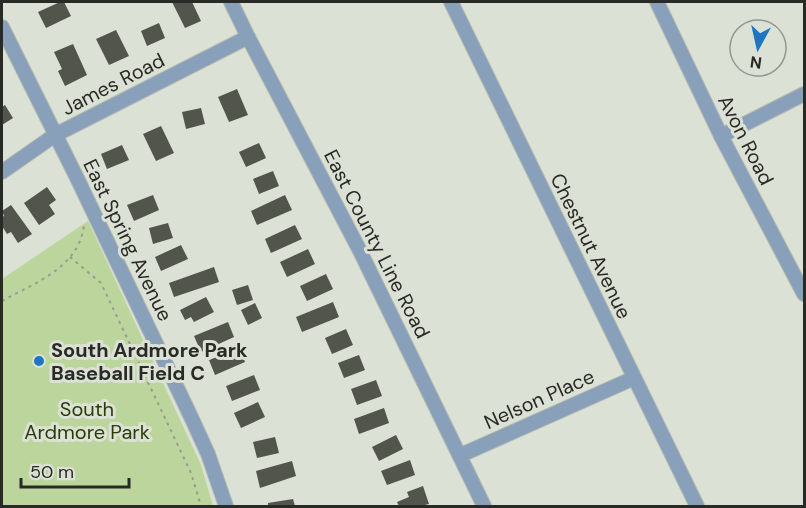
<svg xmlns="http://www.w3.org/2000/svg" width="806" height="508" font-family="'DM Sans',sans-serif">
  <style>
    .green { fill: #bcd59c }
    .building { fill: #51554b }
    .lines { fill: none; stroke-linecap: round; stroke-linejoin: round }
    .minor-casing { stroke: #b7bcb2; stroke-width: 16 }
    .path { stroke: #989c93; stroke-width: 2; stroke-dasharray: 3 4.5; stroke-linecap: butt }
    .minor { stroke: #88a0ba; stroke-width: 14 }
    .poi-dot { fill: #1e76c3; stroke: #dbe1d5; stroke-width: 2 }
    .labels { text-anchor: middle; stroke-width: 6; stroke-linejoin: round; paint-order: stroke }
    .street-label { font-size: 20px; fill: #282a25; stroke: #dbe1d5 }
    .poi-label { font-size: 20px; font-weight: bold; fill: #282a25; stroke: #dbe1d5; text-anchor: start }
    .park-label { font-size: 20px; fill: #2a3c06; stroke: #dbe1d5 }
  </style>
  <rect width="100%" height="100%" fill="#dbe1d5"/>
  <polygon class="green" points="88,221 201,465 213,506 2,506 2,279"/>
  <g class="building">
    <polygon points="60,2 64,2 71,16 46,28 38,12"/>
    <polygon points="172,2 192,2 201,21 185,28"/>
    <polygon points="159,23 165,38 147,46 141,31"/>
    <polygon points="116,30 129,56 109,65 96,39"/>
    <polygon points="73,44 87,75 65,86 58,71 62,69 54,52"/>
    <polygon points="237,89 248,115 229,122 218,97"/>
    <polygon points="5,105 13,118 2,125 2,107"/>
    <polygon points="201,108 205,124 186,129 182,112"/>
    <polygon points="161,126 174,153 156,161 143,134"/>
    <polygon points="259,143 266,158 246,167 239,152"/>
    <polygon points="122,145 129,160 107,169 101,154"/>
    <polygon points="273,171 279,186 259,194 253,179"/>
    <polygon points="47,187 56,200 49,205 55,214 39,225 24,203"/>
    <polygon points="153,195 159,210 134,221 127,205"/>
    <polygon points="285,195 292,210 257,225 251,211"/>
    <polygon points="11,205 32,234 18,243 11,232 7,234 2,226 2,217 4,216 2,211"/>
    <polygon points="168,223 173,238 153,244 149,228"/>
    <polygon points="295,225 302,239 271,253 265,239"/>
    <polygon points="181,245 188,259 161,271 155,257"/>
    <polygon points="308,249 315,264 287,277 280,262"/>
    <polygon points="214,267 219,282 174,297 169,283"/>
    <polygon points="326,274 333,289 307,301 300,286"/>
    <polygon points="248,285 253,300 237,305 232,290"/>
    <polygon points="206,297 214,312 194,322 191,317 185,320 180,310"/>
    <polygon points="333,302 339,317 302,332 296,317"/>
    <polygon points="255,303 262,318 248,325 241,310"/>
    <polygon points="228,322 234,337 201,352 194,336"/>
    <polygon points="346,329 353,345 332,354 325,338"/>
    <polygon points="240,348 245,362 215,375 209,360"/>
    <polygon points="359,355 365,370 344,378 338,363"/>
    <polygon points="254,375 260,390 232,401 226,386"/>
    <polygon points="376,380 382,396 357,405 351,389"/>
    <polygon points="258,402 265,417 241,428 234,413"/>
    <polygon points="384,408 389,423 359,434 354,419"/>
    <polygon points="396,435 403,449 379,461 372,447"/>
    <polygon points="275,437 279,453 257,458 253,442"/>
    <polygon points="410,460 415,475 387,485 381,471"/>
    <polygon points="292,461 296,476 260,488 256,471"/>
    <polygon points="423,486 429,504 421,506 399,506 397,502 409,497 407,492"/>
    <polygon points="293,499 295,506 268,506 268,503"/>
  </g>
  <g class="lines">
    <defs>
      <g id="minor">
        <polyline points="231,2 248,37 360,251 484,506"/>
        <polyline points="451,2 697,506"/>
        <polyline points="657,2 721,136 804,294"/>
        <polyline points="2,27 78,180 192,419 208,454 226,506"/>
        <polyline points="721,136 804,94"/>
        <polyline points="2,172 55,135 248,37"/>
        <polyline points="461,455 634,378"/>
      </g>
    </defs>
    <use href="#minor" class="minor-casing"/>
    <g class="path">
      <polyline points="70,257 101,283 191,473 201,506"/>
      <path d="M2 301C34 283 79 268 84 225"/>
    </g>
    <use href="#minor" class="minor"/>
  </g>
  <circle class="poi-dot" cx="39" cy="361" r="6"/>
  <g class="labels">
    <g class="street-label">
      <text transform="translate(113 84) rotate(-27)" y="7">James Road</text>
      <text transform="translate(746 140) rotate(63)" y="7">Avon Road</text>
      <text transform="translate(128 240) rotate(64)" y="7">East Spring Avenue</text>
      <text transform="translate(377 244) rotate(63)" y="7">East County Line Road</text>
      <text transform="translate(591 246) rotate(64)" y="7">Chestnut Avenue</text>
      <text transform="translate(539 399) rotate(-24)" y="7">Nelson Place</text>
    </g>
    <g class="poi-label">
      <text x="51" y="357">South Ardmore Park<tspan x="51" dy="23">Baseball Field C</tspan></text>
    </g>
    <g class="park-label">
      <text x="87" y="416">South<tspan x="87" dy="23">Ardmore Park</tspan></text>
    </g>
  </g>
  <rect width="806" height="508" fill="none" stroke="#282a25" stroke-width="6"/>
  <g transform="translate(758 48) rotate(188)"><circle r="28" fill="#dbe1d5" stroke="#93988f" stroke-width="1.5"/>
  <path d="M0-4.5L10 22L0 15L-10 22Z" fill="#1e76c3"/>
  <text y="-9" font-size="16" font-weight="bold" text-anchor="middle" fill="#282a25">N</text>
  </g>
  <path d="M21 478v9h108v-9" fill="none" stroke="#282a25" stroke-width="3"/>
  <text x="30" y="478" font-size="18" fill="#282a25" stroke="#dbe1d5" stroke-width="4.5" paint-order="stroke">50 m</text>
</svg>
